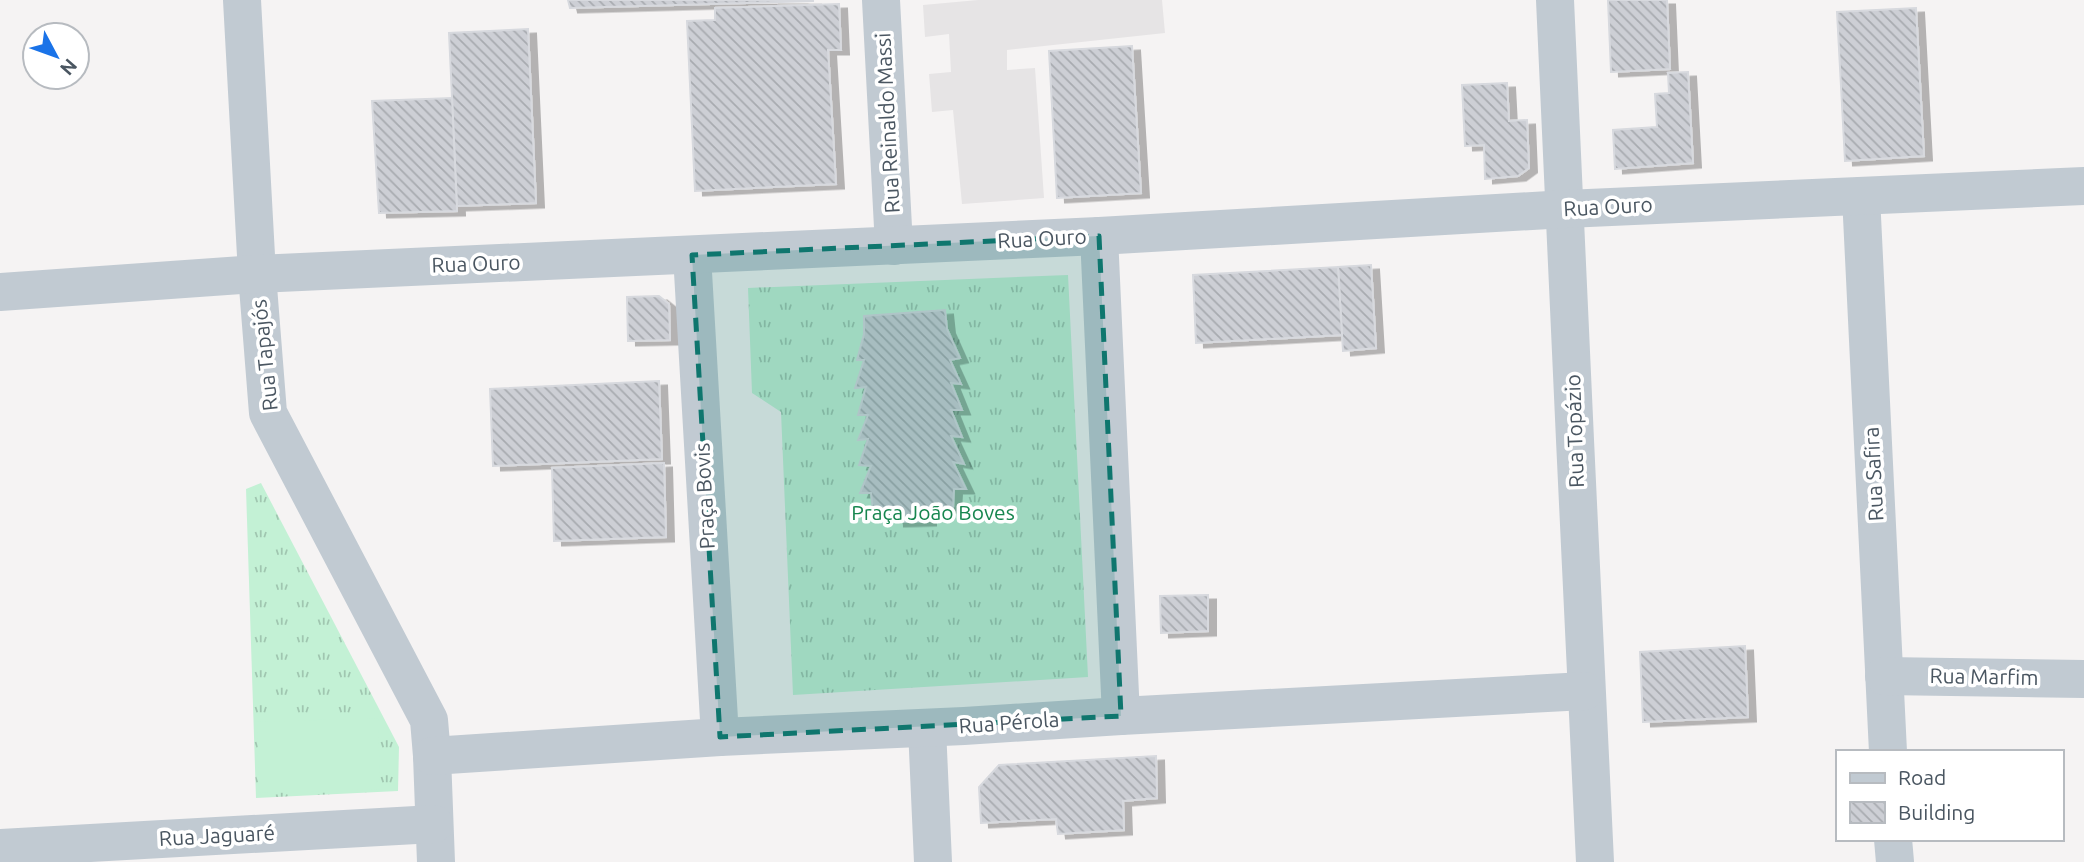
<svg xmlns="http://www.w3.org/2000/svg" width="2084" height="862" font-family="Ubuntu,sans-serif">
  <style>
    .education { fill: #e6e4e5 }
    .grass { fill: url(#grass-tufts) }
    .pitch { fill: #c3f1d5 }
    .building { fill: url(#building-back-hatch); stroke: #d7d9de; stroke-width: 2; filter: url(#shadow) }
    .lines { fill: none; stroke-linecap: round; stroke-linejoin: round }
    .minor { stroke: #c1cad2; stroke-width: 38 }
    .marked { fill: #0f766e; fill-opacity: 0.2; stroke: #0f766e; stroke-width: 5; stroke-dasharray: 14 9; stroke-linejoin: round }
    .labels { text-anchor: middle; stroke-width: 7; stroke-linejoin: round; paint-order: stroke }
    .street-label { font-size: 21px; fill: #4a5661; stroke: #fff }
    .park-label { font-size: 21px; fill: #17864f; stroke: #fff }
  </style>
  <defs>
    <pattern id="grass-tufts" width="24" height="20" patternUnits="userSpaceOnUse" patternTransform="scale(1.75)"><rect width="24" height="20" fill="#c3f1d5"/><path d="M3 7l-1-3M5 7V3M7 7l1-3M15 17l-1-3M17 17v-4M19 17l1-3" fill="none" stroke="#a0c6b0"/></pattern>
    <pattern id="building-back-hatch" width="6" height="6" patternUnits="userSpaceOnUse" patternTransform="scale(1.75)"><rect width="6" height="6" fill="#cdcfd5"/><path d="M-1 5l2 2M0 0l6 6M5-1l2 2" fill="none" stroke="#a8abb0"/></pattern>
    <filter id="shadow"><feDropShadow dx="8" dy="4.5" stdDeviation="0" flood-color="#0004"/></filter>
  </defs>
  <rect width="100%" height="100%" fill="#f5f3f3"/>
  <polygon class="education" points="978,0 1162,0 1165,33 1007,50 1007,70 1035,68 1044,198 962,204 953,110 932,112 929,74 951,72 949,34 925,37 923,5"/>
  <g class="grass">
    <polygon points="1068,275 1088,677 793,695 781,412 752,393 748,288"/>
    <polygon points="261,483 399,747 398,791 256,798 246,489"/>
  </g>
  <polygon class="pitch" points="378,718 380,789 259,793 257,722"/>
  <g class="building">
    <polygon points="568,0 813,0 813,1 570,8"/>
    <polygon points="1608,0 1667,0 1670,69 1611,72"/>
    <polygon points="839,4 841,50 828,50 836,184 695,191 687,21 715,20 715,8"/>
    <polygon points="1916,8 1924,156 1845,161 1837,12"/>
    <polygon points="528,29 536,203 457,206 449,33"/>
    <polygon points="1132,46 1141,193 1057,198 1049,51"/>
    <polygon points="1688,72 1693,163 1615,169 1613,130 1657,127 1655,94 1669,93 1668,73"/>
    <polygon points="1507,83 1509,121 1527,120 1529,168 1518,176 1485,179 1484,145 1465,146 1462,85"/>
    <polygon points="452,98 457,211 379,213 372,101"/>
    <polygon points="1371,265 1376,348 1343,351 1338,267"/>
    <polygon points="1338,267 1342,335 1196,343 1193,275"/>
    <polygon points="659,296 669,304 670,340 628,341 627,297"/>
    <polygon points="945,310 947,329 960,358 950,360 961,384 951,383 962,410 951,410 962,437 951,436 964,464 953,462 966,489 954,489 953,508 928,509 928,521 896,522 895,510 873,511 871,493 860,493 871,466 859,465 868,439 858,440 868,415 858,415 866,387 855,388 864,360 857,360 864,334 864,316"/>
    <polygon points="659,381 662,459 493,466 490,389"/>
    <polygon points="664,463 666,537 554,541 552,468"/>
    <polygon points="1208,595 1208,631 1161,633 1160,596"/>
    <polygon points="1745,646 1748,717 1643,722 1640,652"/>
    <polygon points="1156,756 1157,798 1123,801 1124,830 1058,834 1056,819 981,823 979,787 999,765"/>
  </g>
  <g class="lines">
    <g class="minor">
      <polyline points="242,0 257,274 268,413 429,720 432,756 436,862"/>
      <polyline points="881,0 894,246"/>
      <path d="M1555 0C1570 287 1579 575 1595 862"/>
      <polyline points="1861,196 1888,752"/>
      <polyline points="1099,236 1121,716"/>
      <polyline points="692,255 720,737"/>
      <polyline points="0,292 257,274 1099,236 1566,209 2084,186"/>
      <polyline points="1884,676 2084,679"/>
      <polyline points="927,728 933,862"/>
      <polyline points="432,756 720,737 964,726 1121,716 1585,691"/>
      <polyline points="1893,839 1895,862"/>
      <polyline points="0,848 434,824"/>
    </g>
  </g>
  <path class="marked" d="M1099 236 1121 716 720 737 692 255Z"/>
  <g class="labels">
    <g class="street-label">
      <text transform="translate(888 123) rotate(-93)" y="7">Rua Reinaldo Massi</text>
      <text transform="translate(1608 207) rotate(-3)" y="7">Rua Ouro</text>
      <text transform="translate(1042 239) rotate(-3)" y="7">Rua Ouro</text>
      <text transform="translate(476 264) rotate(-2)" y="7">Rua Ouro</text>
      <text transform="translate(265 355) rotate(-96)" y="7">Rua Tapajós</text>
      <text transform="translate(1575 431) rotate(-92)" y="7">Rua Topázio</text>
      <text transform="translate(1874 474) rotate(-93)" y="7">Rua Safira</text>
      <text transform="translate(705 496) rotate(-93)" y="7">Praça Bovis</text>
      <text transform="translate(1984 677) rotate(1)" y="7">Rua Marfim</text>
      <text transform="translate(1009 723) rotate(-4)" y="7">Rua Pérola</text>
      <text transform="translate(217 836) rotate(-3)" y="7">Rua Jaguaré</text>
    </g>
    <g class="park-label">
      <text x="933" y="520">Praça João Boves</text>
    </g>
  </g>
  <rect x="1836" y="750" width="228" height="91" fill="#ffffff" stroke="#b7bbc0" stroke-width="2"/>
  <rect x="1850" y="773" width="35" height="10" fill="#c1cad2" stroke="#b7bbc0" stroke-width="2"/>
  <text x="1898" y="785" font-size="21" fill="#4a5661">Road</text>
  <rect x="1850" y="802" width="35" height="21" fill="url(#building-back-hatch)" stroke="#b7bbc0" stroke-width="2"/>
  <text x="1898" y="820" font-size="21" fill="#4a5661">Building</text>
  <g transform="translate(56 56) rotate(131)"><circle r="33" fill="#ffffff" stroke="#b7bbc0" stroke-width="2"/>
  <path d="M0-5L12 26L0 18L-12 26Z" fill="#1a73e8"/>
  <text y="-10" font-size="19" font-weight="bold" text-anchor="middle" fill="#4a5661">N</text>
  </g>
</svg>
